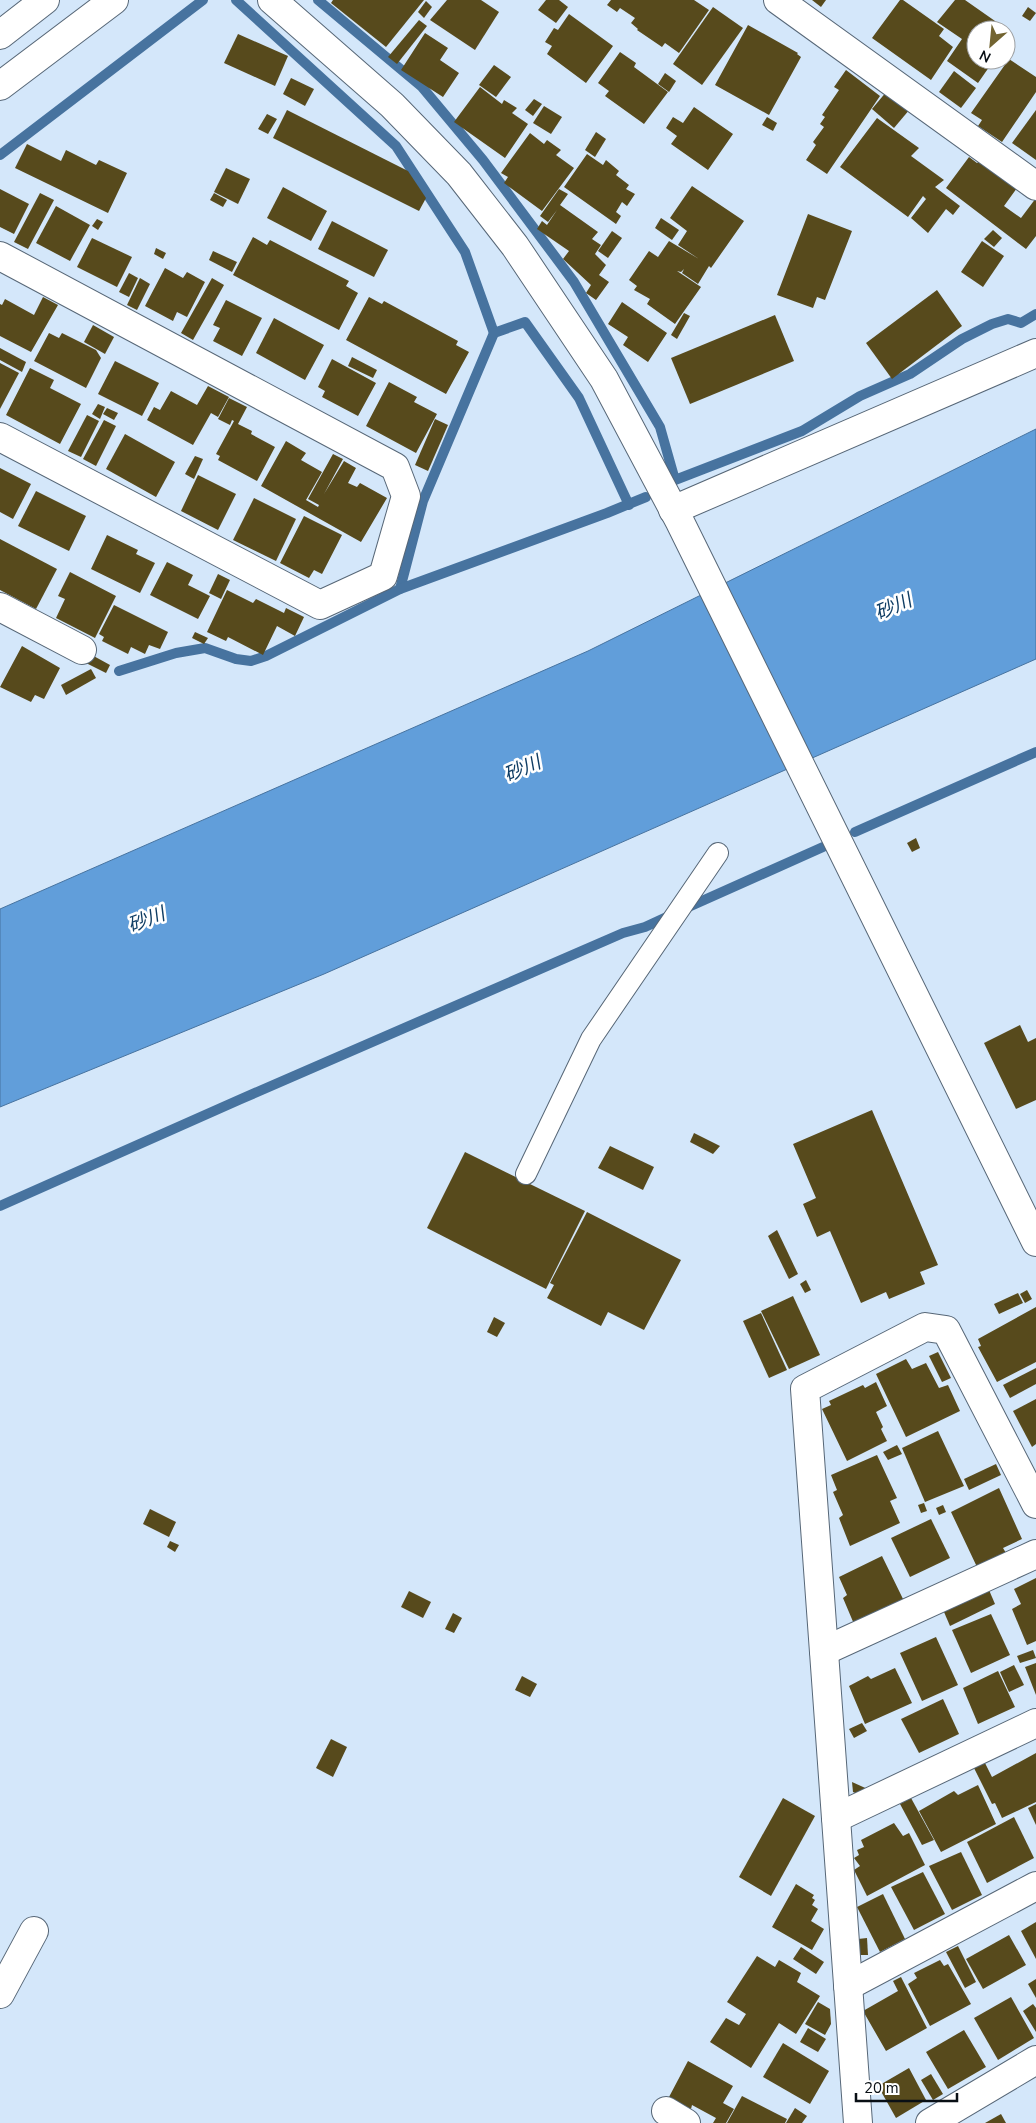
<svg xmlns="http://www.w3.org/2000/svg" width="1036" height="2123" font-family="'Nunito Sans','Noto Sans JP',sans-serif">
  <style>
    .water { fill: #619eda; stroke: #47739f }
    .lines { fill: none; stroke-linecap: round; stroke-linejoin: round }
    .stream { stroke: #47739f; stroke-width: 10 }
    .building { fill: #574a1c }
    .service-casing { stroke: #576777; stroke-width: 22 }
    .pedestrian-casing { stroke: #576777; stroke-width: 30 }
    .minor-casing { stroke: #576777; stroke-width: 30 }
    .trunk-casing { stroke: #576777; stroke-width: 30 }
    .service { stroke: #fff; stroke-width: 20 }
    .pedestrian { stroke: #fff; stroke-width: 28 }
    .minor { stroke: #fff; stroke-width: 28 }
    .trunk { stroke: #fff; stroke-width: 28 }
    .labels { text-anchor: middle; stroke-width: 5; stroke-linejoin: round; paint-order: stroke }
    .water-label { font-size: 19px; font-style: italic; fill: #0f3d64; stroke: #fff }
  </style>
  <rect width="100%" height="100%" fill="#d4e7fa"/>
  <polygon class="water" points="1036,429 1036,659 324,974 0,1107 0,909 588,651"/>
  <g class="lines">
    <g class="stream">
      <polyline points="236,0 396,146 465,252 494,333 525,322 579,398 629,505"/>
      <polyline points="318,0 422,87 483,160 574,282 660,427 675,480 802,431 860,396 910,374 962,339 992,324 1008,319 1021,323 1036,314"/>
      <polyline points="0,155 203,0"/>
      <polyline points="400,589 423,501 494,333"/>
      <polyline points="119,671 176,653 205,648 236,659 251,661 266,656 400,589 607,513 646,497"/>
      <polyline points="855,832 1036,752"/>
      <polyline points="684,909 823,847"/>
      <polyline points="0,1206 241,1099 623,933 645,927 671,915"/>
    </g>
  </g>
  <g class="building">
    <polygon points="333,0 424,0 386,47 331,3"/>
    <polygon points="447,0 481,0 499,12 475,50 430,20"/>
    <polygon points="546,0 559,0 568,7 556,23 538,10"/>
    <polygon points="611,0 694,0 709,10 679,53 665,43 662,47 637,30 638,29 631,23 635,18 620,8 617,12 607,5"/>
    <polygon points="812,0 826,0 821,7"/>
    <polygon points="900,0 903,0 944,29 939,36 953,47 931,80 872,38"/>
    <polygon points="955,0 965,0 1005,28 1003,30 976,30 976,60 994,60 978,83 947,61 962,39 937,22"/>
    <polygon points="426,1 432,7 424,18 418,12"/>
    <polygon points="713,7 743,28 702,85 673,64"/>
    <polygon points="1028,7 1036,13 1030,21 1022,16"/>
    <polygon points="569,14 613,46 586,83 547,54 552,46 545,42 554,28 558,30"/>
    <polygon points="419,20 427,26 397,64 388,57"/>
    <polygon points="748,25 798,53 797,54 801,57 769,115 715,85"/>
    <polygon points="425,33 448,48 440,60 459,73 443,97 401,70"/>
    <polygon points="238,34 288,56 275,86 224,63"/>
    <polygon points="620,52 636,63 634,67 668,92 644,124 605,96 609,91 598,83"/>
    <polygon points="1009,59 1036,77 1036,92 1002,142 978,126 982,120 971,113"/>
    <polygon points="494,65 511,77 496,97 479,85"/>
    <polygon points="846,70 880,96 827,174 806,160 816,145 813,142 824,127 820,124 825,117 822,115 839,90 834,87"/>
    <polygon points="954,71 976,88 961,108 939,92"/>
    <polygon points="665,73 676,81 669,92 658,84"/>
    <polygon points="291,78 314,89 305,106 283,94"/>
    <polygon points="480,87 502,104 504,100 517,108 512,113 528,124 505,158 454,122"/>
    <polygon points="887,91 910,109 894,128 872,109"/>
    <polygon points="534,99 542,104 533,116 525,110"/>
    <polygon points="544,106 562,117 551,134 533,123"/>
    <polygon points="694,107 733,134 708,170 671,144 677,136 666,128 673,117 683,123"/>
    <polygon points="287,110 408,171 426,198 419,211 273,138"/>
    <polygon points="1036,110 1036,160 1012,143"/>
    <polygon points="267,114 277,119 268,134 258,129"/>
    <polygon points="767,117 777,123 773,131 762,125"/>
    <polygon points="877,118 919,148 911,156 944,180 935,187 960,206 953,215 946,209 928,233 911,218 926,199 923,196 908,217 840,167"/>
    <polygon points="596,132 606,139 595,157 585,150"/>
    <polygon points="530,133 544,144 547,140 561,150 556,155 574,168 542,211 504,183 508,177 501,173"/>
    <polygon points="27,144 61,161 66,150 96,165 99,160 127,173 108,213 15,168"/>
    <polygon points="587,154 603,165 606,160 619,171 616,175 629,185 626,189 635,194 627,206 622,202 616,212 621,216 616,224 564,187"/>
    <polygon points="969,157 977,163 980,161 1017,188 1004,206 1021,218 1036,198 1036,236 1026,249 946,188"/>
    <polygon points="226,168 250,179 238,204 214,192"/>
    <polygon points="692,186 744,221 711,268 709,266 698,284 682,273 684,269 681,272 677,271 701,287 675,324 647,304 650,299 634,290 637,286 629,280 649,251 658,257 669,241 699,259 678,245 687,231 670,218"/>
    <polygon points="283,187 327,211 311,241 267,218"/>
    <polygon points="0,189 29,204 14,234 0,227"/>
    <polygon points="559,189 568,194 560,205 598,232 592,239 601,245 595,254 606,265 599,275 609,282 596,300 586,293 591,285 563,259 569,251 537,229 542,221 547,225 557,210 548,222 540,216"/>
    <polygon points="40,193 54,200 28,249 14,242"/>
    <polygon points="214,193 227,200 223,207 210,200"/>
    <polygon points="56,206 90,225 70,261 36,243"/>
    <polygon points="808,214 852,231 825,300 817,297 813,308 777,295"/>
    <polygon points="661,218 679,230 672,240 655,228"/>
    <polygon points="97,219 103,222 98,230 92,226"/>
    <polygon points="332,221 388,250 374,277 318,249"/>
    <polygon points="993,230 1002,238 994,247 984,239"/>
    <polygon points="612,231 622,238 608,258 598,251"/>
    <polygon points="253,237 267,245 270,240 349,281 346,286 358,293 339,330 233,275"/>
    <polygon points="92,238 132,257 117,287 77,267"/>
    <polygon points="982,241 1004,256 983,287 961,272"/>
    <polygon points="156,248 166,253 163,259 154,254"/>
    <polygon points="213,251 237,262 232,272 209,260"/>
    <polygon points="165,268 183,278 187,272 205,282 187,317 177,312 173,321 145,306"/>
    <polygon points="129,273 138,278 129,297 119,292"/>
    <polygon points="140,278 150,284 137,310 127,305"/>
    <polygon points="212,278 224,285 193,340 181,333"/>
    <polygon points="937,290 962,326 892,379 866,343"/>
    <polygon points="43,297 58,305 31,352 0,336 0,304 2,305 5,299 34,315"/>
    <polygon points="369,297 382,304 384,301 458,341 456,345 469,352 446,394 346,340"/>
    <polygon points="226,300 262,318 242,356 213,341 220,328 213,325"/>
    <polygon points="622,302 667,333 648,362 623,345 628,337 608,324"/>
    <polygon points="684,313 690,316 677,339 671,335"/>
    <polygon points="775,315 794,361 690,404 671,358"/>
    <polygon points="274,318 324,345 305,380 256,353"/>
    <polygon points="93,325 114,337 105,354 84,342"/>
    <polygon points="49,333 59,338 62,333 96,350 101,358 86,388 34,361"/>
    <polygon points="0,348 26,362 22,372 0,360"/>
    <polygon points="352,357 377,370 373,378 348,366"/>
    <polygon points="332,359 376,383 358,416 322,397 325,391 318,387"/>
    <polygon points="115,361 159,383 142,416 98,394"/>
    <polygon points="0,363 19,373 0,409"/>
    <polygon points="30,368 54,380 50,388 81,404 60,444 6,415"/>
    <polygon points="389,382 417,397 414,402 437,414 416,453 366,426"/>
    <polygon points="208,386 229,397 218,417 211,413 193,445 147,420 154,407 160,410 171,391 197,405"/>
    <polygon points="229,398 247,407 238,424 252,431 251,434 275,447 257,481 218,460 220,456 216,454 234,421 232,420 230,425 218,419"/>
    <polygon points="98,404 105,407 100,419 92,414"/>
    <polygon points="107,408 118,413 114,420 103,414"/>
    <polygon points="87,415 99,421 81,457 68,451"/>
    <polygon points="435,419 448,425 428,471 415,465"/>
    <polygon points="104,420 116,426 96,466 83,459"/>
    <polygon points="125,434 175,462 156,497 106,469"/>
    <polygon points="286,441 306,453 301,460 322,472 306,500 318,507 319,505 308,499 333,454 343,459 324,494 344,461 356,468 348,483 357,487 360,483 387,498 361,542 261,486"/>
    <polygon points="195,456 203,459 194,479 185,474"/>
    <polygon points="0,468 31,484 13,519 0,512"/>
    <polygon points="198,475 236,494 218,530 181,511"/>
    <polygon points="36,491 86,516 69,551 18,526"/>
    <polygon points="254,498 296,519 276,561 233,540"/>
    <polygon points="304,516 342,535 322,574 314,570 309,578 280,563"/>
    <polygon points="107,535 138,550 136,554 155,563 140,593 91,569"/>
    <polygon points="0,539 57,569 36,609 0,590"/>
    <polygon points="167,562 193,575 188,585 210,596 198,619 150,595"/>
    <polygon points="70,572 116,596 95,638 56,618 65,599 58,596"/>
    <polygon points="218,574 230,580 221,599 209,593"/>
    <polygon points="227,590 253,603 256,599 284,613 286,608 304,617 295,636 277,626 263,655 228,637 226,641 207,632"/>
    <polygon points="114,605 168,632 160,649 149,645 145,654 131,647 128,654 102,641 104,637 99,634"/>
    <polygon points="195,632 208,638 204,644 192,638"/>
    <polygon points="22,646 60,668 44,699 35,695 31,702 0,687"/>
    <polygon points="90,654 110,665 106,673 86,663"/>
    <polygon points="91,669 96,678 66,695 61,685"/>
    <polygon points="916,838 920,848 912,852 907,843"/>
    <polygon points="1020,1025 1028,1042 1036,1038 1036,1100 1016,1109 984,1043"/>
    <polygon points="872,1110 938,1265 920,1272 925,1284 889,1299 886,1292 861,1303 830,1231 817,1237 803,1204 816,1198 793,1144"/>
    <polygon points="694,1133 720,1146 713,1154 690,1142"/>
    <polygon points="610,1146 654,1167 643,1190 598,1168"/>
    <polygon points="465,1152 585,1211 546,1289 427,1228"/>
    <polygon points="587,1212 681,1260 644,1330 608,1312 601,1326 547,1298 554,1285 550,1283"/>
    <polygon points="777,1230 798,1274 789,1279 768,1236"/>
    <polygon points="806,1280 811,1290 805,1293 800,1284"/>
    <polygon points="1027,1290 1032,1299 1025,1303 1020,1294"/>
    <polygon points="1018,1293 1023,1303 999,1314 994,1304"/>
    <polygon points="793,1296 820,1355 789,1369 761,1311"/>
    <polygon points="1036,1307 1036,1362 997,1382 978,1347 981,1346 978,1339"/>
    <polygon points="761,1313 787,1370 769,1378 743,1321"/>
    <polygon points="494,1317 505,1323 497,1337 487,1332"/>
    <polygon points="938,1352 951,1378 942,1382 929,1356"/>
    <polygon points="906,1359 912,1369 926,1363 939,1388 948,1385 960,1411 906,1437 876,1374"/>
    <polygon points="1036,1368 1036,1384 1010,1398 1003,1385"/>
    <polygon points="876,1382 887,1406 876,1412 883,1427 881,1429 887,1441 847,1461 822,1409 831,1405 829,1401 863,1385 865,1388"/>
    <polygon points="1036,1399 1036,1444 1032,1447 1013,1411"/>
    <polygon points="938,1431 964,1486 925,1502 902,1448"/>
    <polygon points="897,1445 902,1454 888,1460 883,1452"/>
    <polygon points="877,1455 897,1498 890,1501 900,1523 850,1546 839,1518 843,1515 833,1492 837,1490 831,1475"/>
    <polygon points="996,1464 1001,1475 969,1490 964,1479"/>
    <polygon points="999,1488 1022,1539 1003,1548 1006,1553 977,1567 951,1512"/>
    <polygon points="924,1503 927,1511 921,1513 918,1505"/>
    <polygon points="943,1505 946,1512 939,1515 936,1508"/>
    <polygon points="150,1509 176,1522 169,1537 143,1524"/>
    <polygon points="931,1519 950,1558 910,1577 891,1538"/>
    <polygon points="170,1541 179,1545 175,1552 167,1547"/>
    <polygon points="882,1556 904,1601 854,1624 843,1598 847,1595 839,1577"/>
    <polygon points="1036,1578 1036,1641 1027,1645 1012,1609 1021,1604 1014,1589"/>
    <polygon points="989,1590 995,1604 950,1626 944,1612"/>
    <polygon points="409,1591 431,1602 423,1618 401,1607"/>
    <polygon points="453,1613 462,1618 454,1633 445,1629"/>
    <polygon points="991,1614 1010,1655 971,1673 952,1630"/>
    <polygon points="936,1637 958,1685 922,1701 900,1653"/>
    <polygon points="1033,1650 1036,1658 1020,1663 1017,1656"/>
    <polygon points="1036,1663 1036,1695 1025,1667"/>
    <polygon points="1014,1665 1024,1685 1009,1692 1000,1672"/>
    <polygon points="895,1668 912,1703 865,1724 849,1686 868,1676 871,1679"/>
    <polygon points="998,1671 1015,1707 978,1724 963,1688"/>
    <polygon points="522,1676 537,1684 530,1697 515,1690"/>
    <polygon points="943,1699 959,1734 919,1753 901,1719"/>
    <polygon points="862,1723 867,1731 854,1738 849,1729"/>
    <polygon points="331,1739 347,1747 333,1777 316,1768"/>
    <polygon points="1036,1753 1036,1802 1002,1818 995,1803 992,1804 974,1768 985,1763 992,1777"/>
    <polygon points="852,1782 872,1791 864,1797 853,1792"/>
    <polygon points="978,1785 996,1824 941,1852 919,1811 954,1791 958,1795"/>
    <polygon points="783,1798 815,1816 771,1896 739,1877"/>
    <polygon points="911,1798 934,1840 922,1845 900,1804"/>
    <polygon points="1036,1804 1036,1825 1028,1808"/>
    <polygon points="1014,1817 1034,1858 987,1883 967,1842"/>
    <polygon points="894,1823 903,1836 909,1833 925,1865 867,1896 854,1870 860,1866 854,1858 859,1855 857,1850 864,1847 861,1840"/>
    <polygon points="961,1852 982,1895 952,1910 929,1866"/>
    <polygon points="923,1872 945,1914 914,1930 891,1887"/>
    <polygon points="796,1884 814,1895 812,1898 815,1900 812,1905 818,1909 811,1921 824,1929 812,1950 772,1927"/>
    <polygon points="883,1894 905,1939 880,1952 857,1907"/>
    <polygon points="1036,1922 1036,1959 1021,1931"/>
    <polygon points="1009,1935 1026,1965 983,1989 966,1959"/>
    <polygon points="867,1938 868,1955 859,1955 858,1939"/>
    <polygon points="958,1946 976,1982 965,1988 946,1952"/>
    <polygon points="801,1947 824,1962 816,1974 793,1959"/>
    <polygon points="757,1956 775,1967 779,1960 801,1973 797,1982 820,1996 796,2034 779,2023 751,2068 710,2042 726,2018 739,2025 746,2014 727,2002"/>
    <polygon points="940,1960 944,1966 948,1964 971,2004 930,2026 908,1984 917,1978 914,1973"/>
    <polygon points="901,1977 927,2028 886,2051 863,2011 898,1991 893,1981"/>
    <polygon points="1036,1979 1036,1998 1028,1984"/>
    <polygon points="1011,1997 1034,2038 998,2060 974,2018"/>
    <polygon points="818,2002 830,2009 831,2024 825,2035 805,2024"/>
    <polygon points="1033,2004 1036,2008 1036,2032 1023,2011"/>
    <polygon points="808,2028 826,2039 818,2052 800,2042"/>
    <polygon points="964,2030 986,2067 948,2089 926,2052"/>
    <polygon points="783,2043 829,2071 810,2104 763,2077"/>
    <polygon points="688,2061 733,2086 723,2103 734,2109 726,2123 713,2123 716,2118 692,2105 691,2109 669,2097"/>
    <polygon points="909,2068 926,2100 896,2118 878,2086"/>
    <polygon points="931,2074 943,2094 933,2100 921,2080"/>
    <polygon points="742,2096 787,2119 785,2123 727,2123"/>
    <polygon points="795,2108 807,2116 802,2123 786,2123"/>
    <polygon points="1001,2114 1006,2123 985,2123"/>
  </g>
  <g class="lines">
    <defs>
      <polyline id="service" points="526,1174 591,1039 718,853"/>
      <polyline id="pedestrian" points="272,0 392,105 459,174 515,246 604,379 680,522 1036,1242"/>
      <g id="minor">
        <polyline points="778,0 1036,186"/>
        <polyline points="0,86 114,0"/>
        <polyline points="0,256 395,467 406,496 383,576 320,605 0,437"/>
        <polyline points="673,510 1036,353"/>
        <polyline points="0,607 82,650"/>
        <polyline points="824,1651 1036,1554"/>
        <polyline points="836,1818 1036,1723"/>
        <polyline points="848,1986 1036,1886"/>
        <polyline points="0,1994 34,1931"/>
        <polyline points="666,2111 686,2123"/>
        <polyline points="858,2123 805,1389 925,1327 946,1330 1036,1504"/>
        <polyline points="930,2123 1036,2060"/>
      </g>
      <polyline id="trunk" points="0,35 45,0"/>
    </defs>
    <use href="#service" class="service-casing"/>
    <use href="#pedestrian" class="pedestrian-casing"/>
    <use href="#minor" class="minor-casing"/>
    <use href="#trunk" class="trunk-casing"/>
    <use href="#service" class="service"/>
    <use href="#pedestrian" class="pedestrian"/>
    <use href="#minor" class="minor"/>
    <use href="#trunk" class="trunk"/>
  </g>
  <g class="labels">
    <g class="water-label">
      <text transform="translate(893 606) rotate(-24)" y="7">砂川</text>
      <text transform="translate(522 768) rotate(-24)" y="7">砂川</text>
      <text transform="translate(146 919) rotate(-21)" y="7">砂川</text>
    </g>
  </g>
  <g transform="translate(991 45) rotate(207)"><circle r="24" fill="#ffffff" stroke="#9d9fa1"/>
  <path d="M0-4L9 19L0 12L-9 19Z" fill="#726431"/>
  <text y="-8" font-size="14" font-weight="bold" text-anchor="middle" fill="#090f15">N</text>
  </g>
  <path d="M856 2093v8h101v-8" fill="none" stroke="#090f15" stroke-width="2.5"/>
  <text x="864" y="2093" font-size="15" fill="#090f15" stroke="#ffffff" stroke-width="4" paint-order="stroke">20 m</text>
</svg>
